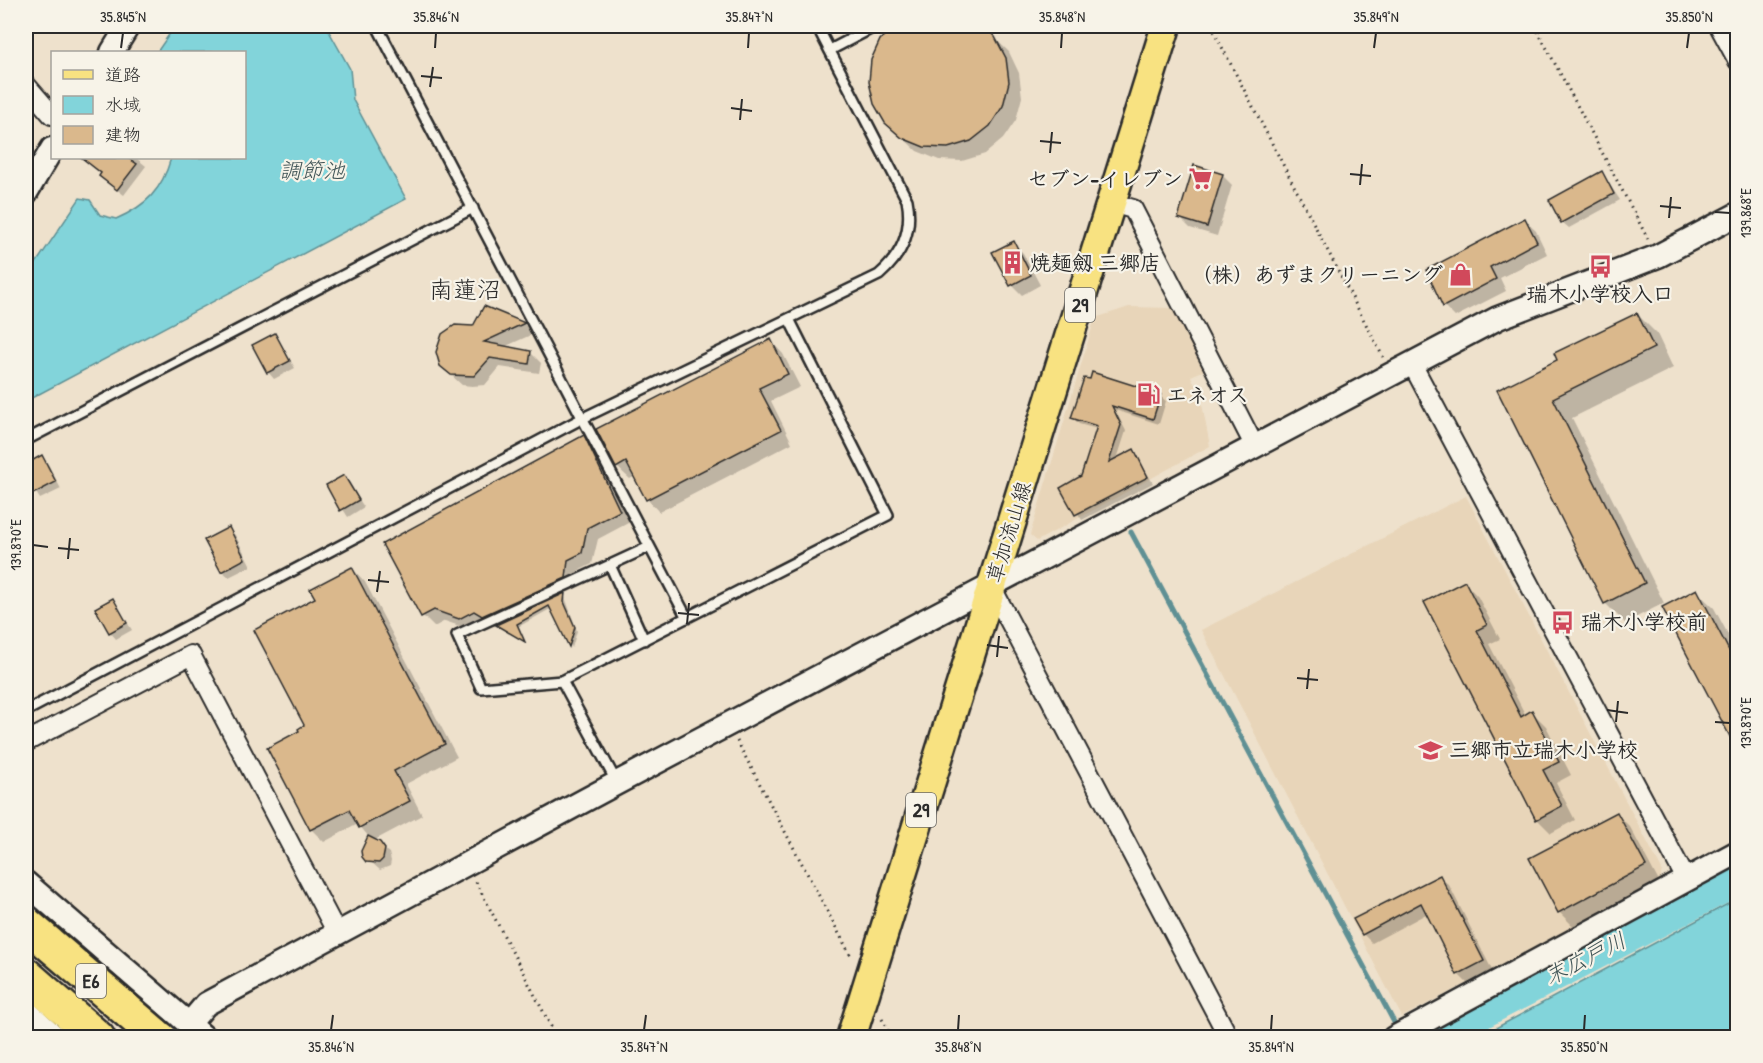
<svg xmlns="http://www.w3.org/2000/svg" width="1763" height="1063" font-family="'Patrick Hand','Klee One',sans-serif">
  <style>
    .built { fill: #e8d5b9 }
    .water { fill: #82d4da; stroke: #5f9094; stroke-width: 1.5 }
    .shadow { fill: #0003 }
    .lines { fill: none; stroke-linecap: round; stroke-linejoin: round }
    .stream { stroke: #5f9094; stroke-width: 5 }
    .river { stroke: #82d4da; stroke-width: 33 }
    .building { fill: #dab88c; stroke: #2b2b2b; stroke-width: 1.5 }
    .service-casing { stroke: #2b2b2b; stroke-width: 14 }
    .minor-casing { stroke: #2b2b2b; stroke-width: 22 }
    .tertiary-casing { stroke: #2b2b2b; stroke-width: 27 }
    .primary-casing { stroke: #2b2b2b; stroke-width: 33 }
    .motorway-casing { stroke: #2b2b2b; stroke-width: 38 }
    .path { stroke: #2b2b2b; stroke-width: 3; stroke-dasharray: 1.5 4.5; stroke-linecap: butt }
    .service { stroke: #f7f3e8; stroke-width: 9 }
    .minor { stroke: #f7f3e8; stroke-width: 18 }
    .tertiary { stroke: #f7f3e8; stroke-width: 22 }
    .primary { stroke: #f8e281; stroke-width: 28 }
    .motorway { stroke: #f8e281; stroke-width: 33 }
    .motorway-bridge-casing { stroke: #2b2b2b; stroke-width: 38; stroke-linecap: butt }
    .motorway-bridge { stroke: #f8e281; stroke-width: 33 }
    .ticks { fill: none; stroke: #2b2b2b; stroke-width: 2 }
    .labels { text-anchor: middle; stroke-width: 4.5; stroke-linejoin: round; paint-order: stroke }
    .shield { fill: #f7f3e8; stroke: #686764; stroke-width: 1.5 }
    .shield-label { font-size: 20px; font-weight: bold; fill: #2b2b2b }
    .poi-label { font-size: 21px; font-weight: bold; fill: #2b2b2b; stroke: #f7f3e8; text-anchor: start }
    .street-label { font-size: 21px; fill: #2b2b2b; stroke: #f7f3e8 }
    .water-label { font-size: 22px; font-style: italic; fill: #415557; stroke: #f7f3e8 }
    .quarter-label { font-size: 24px; fill: #2b2b2b; stroke: #f7f3e8 }
    .neatline { fill: none; stroke: #2b2b2b; stroke-width: 2 }
    .ticks-label { font-size: 15px; text-anchor: middle; fill: #2b2b2b }
  </style>
  <rect width="100%" height="100%" fill="#eee1cc"/>
  <filter id="ink" filterUnits="userSpaceOnUse"><feTurbulence type="fractalNoise" baseFrequency=".0167" numOctaves="2"/><feDisplacementMap in="SourceGraphic" scale="12" xChannelSelector="R" yChannelSelector="G"/><feConvolveMatrix kernelMatrix="1 2 1 2 8 2 1 2 1" color-interpolation-filters="sRGB"/></filter>
  <g filter="url(#ink)">
    <g class="built">
      <polygon points="1129,307 1174,308 1205,370 1191,376 1201,399 1210,446 1037,541 1030,535 1095,318"/>
      <polygon points="1466,496 1662,870 1660,882 1402,1017 1201,630"/>
    </g>
    <g class="water">
      <path d="M175 26H326L350 69 353 100 406 199 26 401V278L80 198 90 200 100 215 116 219C146 206 162 190 171 158H244V52H157Z"/>
      <polygon points="1737,899 1737,1037 1479,1037"/>
    </g>
    <g class="shadow">
      <polygon points="895,26 982,26 1009,52 1019,73 1022,97 1016,120 1003,139 985,154 962,161 939,160 917,151 886,122 881,41"/>
      <polygon points="85,158 136,158 146,166 124,195 107,182 101,176 103,173"/>
      <polygon points="1602,173 1620,200 1569,228 1562,222"/>
      <polygon points="1222,175 1232,185 1217,236 1190,228 1180,218"/>
      <polygon points="1524,220 1536,231 1547,254 1500,278 1506,291 1455,317 1444,306"/>
      <polygon points="1013,243 1023,253 1040,285 1022,295 1012,285 994,252"/>
      <polygon points="485,308 524,324 533,334 504,347 531,353 541,363 539,373 500,367 485,385 472,386 462,385 441,366 474,328"/>
      <polygon points="1637,314 1657,334 1673,368 1572,418 1664,603 1625,623 1605,603 1499,391 1559,361"/>
      <polygon points="275,335 295,368 274,379 268,372"/>
      <polygon points="771,341 783,354 800,387 771,401 792,443 659,512 647,499 635,476 630,479 617,467"/>
      <polygon points="1085,379 1160,396 1166,401 1159,424 1115,410 1126,431 1117,459 1133,450 1153,483 1082,520 1062,488 1082,477 1097,429 1079,424 1073,418"/>
      <polygon points="583,437 594,448 630,522 598,539 592,564 578,571 577,588 564,594 577,631 572,648 552,608 518,627 525,642 498,625 494,626 486,621 471,630 445,621 434,627 423,616"/>
      <polygon points="42,457 48,464 61,489 40,499 26,477 26,466"/>
      <polygon points="344,477 364,507 348,517 328,486"/>
      <polygon points="228,529 235,535 251,566 229,577 222,571"/>
      <polygon points="352,568 365,582 457,757 406,784 422,815 373,841 389,853 391,861 390,866 380,870 364,856 363,851 369,837 358,824 324,842 311,829 301,732 306,726 317,598"/>
      <polygon points="1465,583 1478,597 1500,639 1489,644 1526,716 1532,712 1546,726 1571,775 1556,783 1575,820 1551,833 1537,819 1426,603"/>
      <polygon points="1696,591 1714,608 1738,653 1738,745"/>
      <polygon points="113,600 132,630 116,639 110,632"/>
      <polygon points="1617,814 1630,827 1658,880 1573,926 1559,912"/>
      <polygon points="1440,877 1449,885 1492,970 1467,983 1458,974 1428,913 1372,943 1363,934"/>
    </g>
    <g class="lines">
      <polyline class="stream" points="1131,532 1396,1026"/>
      <polyline class="river" points="1432,1038 1738,879"/>
    </g>
    <g class="building">
      <polygon points="893,26 984,26 995,37 1006,58 1009,82 1003,106 990,126 971,141 948,148 924,147 902,138 885,123 874,104 869,82 871,60 880,40"/>
      <polygon points="82,158 128,158 137,164 117,190 99,176 101,173"/>
      <polygon points="1194,165 1223,174 1207,227 1178,218"/>
      <polygon points="1602,171 1614,194 1561,223 1549,200"/>
      <polygon points="1525,218 1537,242 1490,267 1496,279 1443,307 1426,270"/>
      <polygon points="1014,241 1031,275 1010,286 992,252"/>
      <polygon points="484,306 525,323 484,342 531,351 529,364 490,358 474,376 451,375 440,366 436,352 442,334 455,325 473,326"/>
      <polygon points="1637,313 1654,348 1553,398 1645,583 1604,604 1497,390 1557,360 1554,353"/>
      <polygon points="275,333 290,361 267,373 252,345"/>
      <polygon points="771,339 788,374 759,388 781,430 646,500 626,462 616,468 596,429"/>
      <polygon points="1092,372 1161,394 1153,419 1112,406 1121,425 1109,462 1134,449 1148,477 1075,515 1060,488 1081,476 1097,426 1071,418 1084,378 1090,379"/>
      <polygon points="584,435 620,511 587,528 582,553 568,560 566,578 482,616 474,611 459,619 434,610 421,617 382,544"/>
      <polygon points="42,455 56,482 33,494 26,480 26,464"/>
      <polygon points="344,475 359,500 340,511 326,485"/>
      <polygon points="229,527 245,559 221,572 204,540"/>
      <polygon points="352,567 445,744 394,771 410,801 359,828 349,810 310,830 267,748 299,731 298,729 304,725 254,630 315,598 310,589"/>
      <polygon points="1465,581 1487,625 1477,630 1521,717 1532,710 1559,762 1543,770 1562,806 1536,820 1424,602"/>
      <polygon points="1697,589 1737,666 1737,750 1662,607"/>
      <polygon points="565,593 564,602 575,627 569,647 549,606 517,624 525,642 496,625"/>
      <polygon points="113,598 127,623 109,633 95,608"/>
      <polygon points="1617,812 1646,866 1558,913 1529,858"/>
      <polygon points="368,836 380,842 385,849 383,859 379,863 366,862 362,857 361,851"/>
      <polygon points="1440,875 1484,961 1457,975 1421,903 1362,935 1353,919"/>
    </g>
    <g class="lines">
      <defs>
        <g id="service">
          <polyline points="377,26 687,618"/>
          <polyline points="830,50 876,26"/>
          <polyline points="26,440 473,208"/>
          <polyline points="610,565 649,547"/>
          <polyline points="644,640 610,565 457,635 481,688 562,681 888,515 789,319"/>
          <polyline points="562,681 617,783"/>
          <path d="M26 711 581 419 879 275C902 255 913 230 907 200L817 26"/>
        </g>
        <g id="minor">
          <polyline points="1719,26 1738,61"/>
          <polyline points="26,85 52,115"/>
          <polyline points="1112,203 1133,209 1255,447"/>
          <polyline points="1412,364 1686,879"/>
          <polyline points="992,588 1229,1038"/>
          <polyline points="26,742 191,655 338,935"/>
        </g>
        <g id="tertiary">
          <polyline points="112,52 128,26"/>
          <polyline points="26,193 52,149"/>
          <polyline points="26,883 205,1038"/>
          <polyline points="26,1011 56,1038"/>
          <polyline points="189,1024 206,1004 617,783 1498,318 1658,256 1738,214"/>
          <polyline points="1394,1038 1738,852"/>
        </g>
        <polyline id="primary" points="851,1038 1166,26"/>
        <polyline id="motorway" points="26,975 98,1038"/>
      </defs>
      <use href="#service" class="service-casing"/>
      <use href="#minor" class="minor-casing"/>
      <use href="#tertiary" class="tertiary-casing"/>
      <use href="#primary" class="primary-casing"/>
      <use href="#motorway" class="motorway-casing"/>
      <g class="path">
        <polyline points="1211,26 1383,357"/>
        <polyline points="1535,26 1648,239"/>
        <polyline points="737,741 852,958"/>
        <polyline points="476,882 557,1038"/>
        <polyline points="882,1019 892,1038"/>
      </g>
      <use href="#service" class="service"/>
      <use href="#minor" class="minor"/>
      <use href="#tertiary" class="tertiary"/>
      <use href="#primary" class="primary"/>
      <use href="#motorway" class="motorway"/>
      <defs>
        <polyline id="motorway-bridge" points="26,924 159,1038"/>
      </defs>
      <use href="#motorway-bridge" class="motorway-bridge-casing"/>
      <use href="#motorway-bridge" class="motorway-bridge"/>
    </g>
  </g>
  <path class="ticks" d="M121 48 123 33M435 48 436 33M748 48 749 33M1061 48 1062 33M1374 48 1376 33M1687 48 1689 33M421 76 442 78M430 87 433 67M731 108 752 111M740 120 742 99M1040 141 1061 143M1050 153 1052 132M1350 174 1371 176M1360 185 1362 164M1660 206 1681 208M1715 212 1730 213M1669 218 1671 197M33 545 48 547M58 548 79 550M68 559 70 538M368 580 389 582M377 592 380 571M678 613 699 615M687 624 689 603M987 645 1008 648M997 657 999 636M1297 678 1318 680M1307 689 1309 669M1607 710 1628 713M1616 722 1618 701M1715 722 1730 723M331 1030 333 1015M644 1030 646 1015M958 1030 959 1015M1271 1030 1272 1015M1584 1030 1585 1015"/>
  <defs>
    <symbol id="supermarket-bare" viewBox="-9 -9 18 18"><path d="M-6-5.5h2.5l.6 2H6L4.5 2H-2.5L-4.4-4H-6ZM-1.5 3.2a1.3 1.3 0 1 0 .1 0ZM3 3.2a1.3 1.3 0 1 0 .1 0Z" fill="#d1495b" stroke="#f7f3e8" stroke-width="2.5" paint-order="stroke"/></symbol>
    <symbol id="building-bare" viewBox="-9 -9 18 18"><path d="M-4-6H4V6H1V3H-1V6H-4ZM-2.5-4.3h1.7v1.8h-1.7ZM.8-4.3h1.7v1.8H.8ZM-2.5-1h1.7V.8h-1.7ZM.8-1h1.7V.8H.8Z" fill="#d1495b" stroke="#f7f3e8" stroke-width="2.5" paint-order="stroke"/></symbol>
    <symbol id="bus-bare" viewBox="-9 -9 18 18"><path d="M-5-6H5V4H4V6H2V4H-2V6H-4V4H-5ZM-3.5-4V0h7V-4ZM-3.5 1.2v1.5H-2V1.2ZM2 1.2v1.5H3.5V1.2Z" fill="#d1495b" stroke="#f7f3e8" stroke-width="2.5" paint-order="stroke"/></symbol>
    <symbol id="shop-bare" viewBox="-9 -9 18 18"><path d="M-5-2.5h2.3a2.7 3.5 0 0 1 5.4 0H5L5.5 6h-11ZM-1.5-2.5h3a1.5 2.3 0 0 0-3 0Z" fill="#d1495b" stroke="#f7f3e8" stroke-width="2.5" paint-order="stroke"/></symbol>
    <symbol id="fuel-bare" viewBox="-9 -9 18 18"><path d="M-5.5-6h7V0h2V4h1.3V-2.5L3-4.5l.8-.8L6-3V5H2.5V1h-1V6h-7ZM-4.2-4.7v3.2H.2V-4.7Z" fill="#d1495b" stroke="#f7f3e8" stroke-width="2.5" paint-order="stroke"/></symbol>
    <symbol id="school-bare" viewBox="-9 -9 18 18"><path d="M0-5L7-2L0 1L-7-2ZM-4 1L0 2.5L4 1V4Q0 6-4 4Z" fill="#d1495b" stroke="#f7f3e8" stroke-width="2.5" paint-order="stroke"/></symbol>
  </defs>
  <g fill-rule="evenodd">
    <use href="#supermarket-bare" x="1184" y="162" width="33" height="33"/>
    <use href="#building-bare" x="996" y="246" width="33" height="33"/>
    <use href="#bus-bare" x="1584" y="250" width="33" height="33"/>
    <use href="#shop-bare" x="1444" y="258" width="33" height="33"/>
    <use href="#fuel-bare" x="1132" y="378" width="33" height="33"/>
    <use href="#bus-bare" x="1546" y="606" width="33" height="33"/>
    <use href="#school-bare" x="1414" y="734" width="33" height="33"/>
  </g>
  <g class="labels">
    <g class="shield">
      <rect x="1065" y="288" width="30" height="34" rx="4.5"/>
      <rect x="906" y="793" width="30" height="34" rx="4.5"/>
      <rect x="76" y="964" width="30" height="34" rx="4.5"/>
    </g>
    <g class="shield-label">
      <text x="1080" y="312">29</text>
      <text x="921" y="817">29</text>
      <text x="91" y="988">E6</text>
    </g>
    <g class="poi-label">
      <text x="1183" y="186" text-anchor="end">セブン-イレブン</text>
      <text x="1030" y="270">焼麺劔 三郷店</text>
      <text x="1443" y="282" text-anchor="end">（株）あずまクリーニング</text>
      <text x="1600" y="301" text-anchor="middle">瑞木小学校入口</text>
      <text x="1166" y="402">エネオス</text>
      <text x="1581" y="629">瑞木小学校前</text>
      <text x="1449" y="757">三郷市立瑞木小学校</text>
    </g>
    <g class="street-label">
      <text transform="translate(1009 532) rotate(-73)" y="7">草加流山線</text>
    </g>
    <g class="water-label">
      <text x="312" y="178">調節池</text>
      <text transform="translate(1585 958) rotate(-27)" y="8">末広戸川</text>
    </g>
    <g class="quarter-label">
      <text x="465" y="298">南蓮沼</text>
    </g>
  </g>
  <rect width="1763" height="1063" fill="none" stroke="#f7f3e8" stroke-width="66"/>
  <rect x="51" y="51" width="195" height="108" fill="#f7f3e8" stroke="#a5a39c" stroke-width="1.5"/>
  <rect x="63" y="70" width="30" height="9" fill="#f8e281" stroke="#a5a39c" stroke-width="1.5"/>
  <text x="105" y="81" font-size="18" fill="#2b2b2b">道路</text>
  <rect x="63" y="96" width="30" height="18" fill="#82d4da" stroke="#a5a39c" stroke-width="1.5"/>
  <text x="105" y="111" font-size="18" fill="#2b2b2b">水域</text>
  <rect x="63" y="126" width="30" height="18" fill="#dab88c" stroke="#a5a39c" stroke-width="1.5"/>
  <text x="105" y="141" font-size="18" fill="#2b2b2b">建物</text>
  <rect x="33" y="33" width="1697" height="997" class="neatline"/>
  <g class="ticks-label">
    <text x="123" y="22">35.845°N</text>
    <text x="436" y="22">35.846°N</text>
    <text x="749" y="22">35.847°N</text>
    <text x="1062" y="22">35.848°N</text>
    <text x="1376" y="22">35.849°N</text>
    <text x="1689" y="22">35.850°N</text>
    <text transform="translate(1746 213) rotate(-90)" y="5">139.868°E</text>
    <text transform="translate(16 545) rotate(-90)" y="5">139.870°E</text>
    <text transform="translate(1746 723) rotate(-90)" y="5">139.870°E</text>
    <text x="331" y="1052">35.846°N</text>
    <text x="644" y="1052">35.847°N</text>
    <text x="958" y="1052">35.848°N</text>
    <text x="1271" y="1052">35.849°N</text>
    <text x="1584" y="1052">35.850°N</text>
  </g>
</svg>
